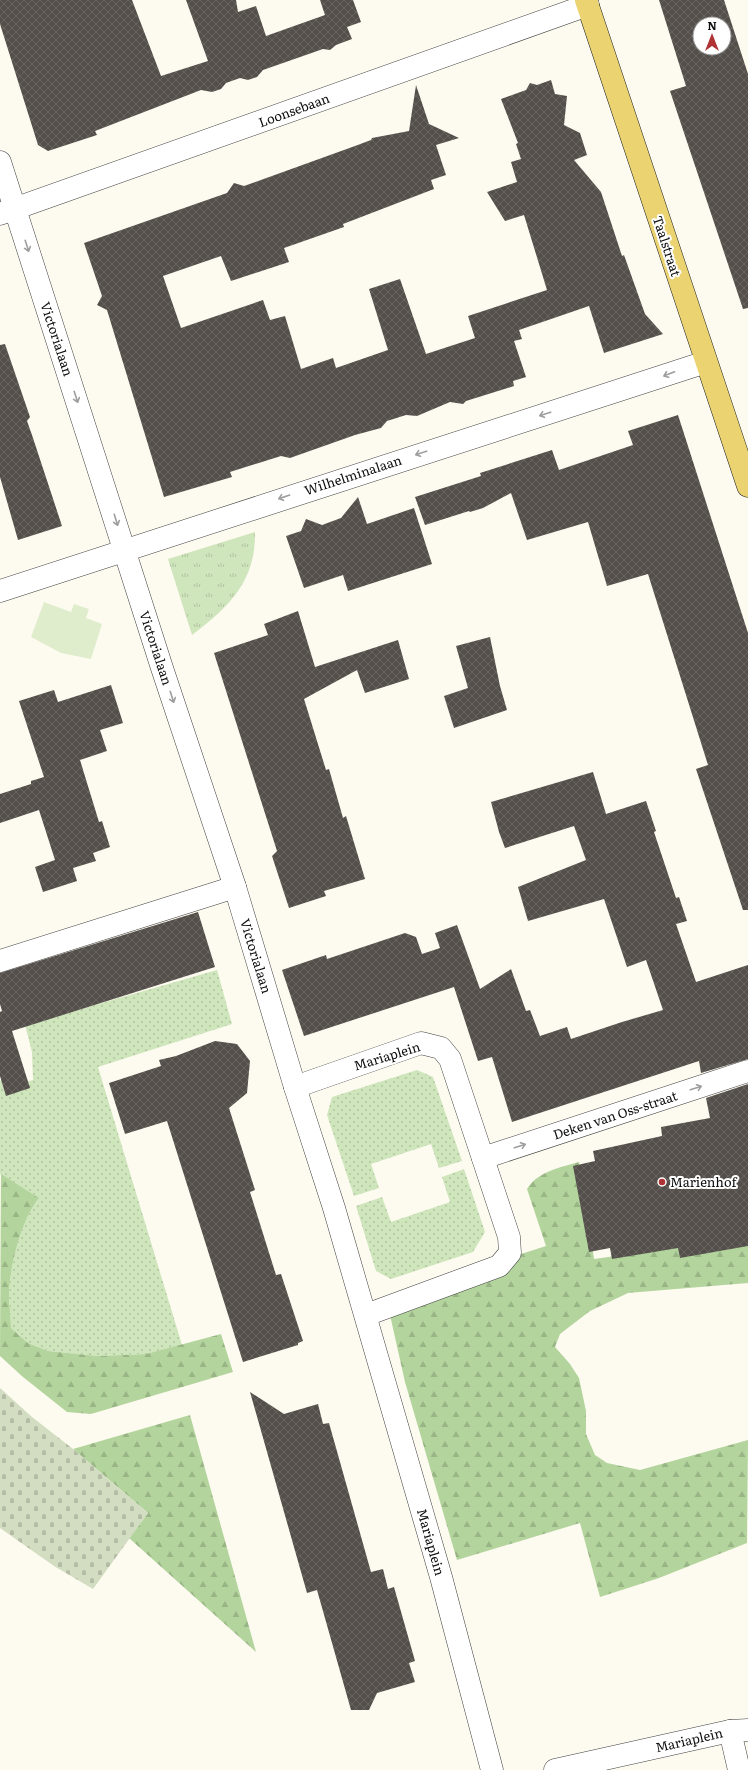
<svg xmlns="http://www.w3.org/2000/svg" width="748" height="1770" font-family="Literata,serif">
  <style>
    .grass { fill: url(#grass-dots) }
    .forest { fill: url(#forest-firs) }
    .cemetery { fill: url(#cemetery-stones) }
    .park { fill: url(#park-tufts) }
    .pitch { fill: #e0edcd }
    .building { fill: url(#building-cross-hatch); fill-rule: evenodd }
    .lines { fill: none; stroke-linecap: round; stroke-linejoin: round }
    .minor-casing { stroke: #404040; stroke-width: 23 }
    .major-casing { stroke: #1e1e1e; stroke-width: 23 }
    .minor { stroke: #fff; stroke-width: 22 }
    .major { stroke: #ebd372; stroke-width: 22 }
    .oneway { stroke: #9e9e9e }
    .poi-dot { fill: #af3334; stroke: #fff; stroke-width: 1.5 }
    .labels { text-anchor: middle; stroke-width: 4; stroke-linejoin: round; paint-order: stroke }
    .street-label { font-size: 13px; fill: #0d0d0d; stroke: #fff }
    .poi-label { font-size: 13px; fill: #0d0d0d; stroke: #fff; text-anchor: start }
  </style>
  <defs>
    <pattern id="grass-dots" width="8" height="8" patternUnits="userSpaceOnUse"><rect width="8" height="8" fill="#cfe5bc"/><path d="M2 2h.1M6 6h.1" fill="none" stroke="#b1c3a0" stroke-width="1.8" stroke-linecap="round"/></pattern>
    <pattern id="forest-firs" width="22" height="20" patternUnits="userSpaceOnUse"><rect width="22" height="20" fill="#b3d49d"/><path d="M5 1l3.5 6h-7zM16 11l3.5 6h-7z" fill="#99b586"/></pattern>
    <pattern id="cemetery-stones" width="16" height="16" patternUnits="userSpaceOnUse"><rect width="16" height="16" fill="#d3ddc2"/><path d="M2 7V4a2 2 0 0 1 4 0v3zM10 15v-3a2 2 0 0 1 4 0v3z" fill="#b4bca6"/></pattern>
    <pattern id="park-tufts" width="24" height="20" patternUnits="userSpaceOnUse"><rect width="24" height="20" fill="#cfe5bc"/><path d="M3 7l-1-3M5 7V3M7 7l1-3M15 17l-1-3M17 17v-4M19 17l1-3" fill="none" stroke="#b1c3a0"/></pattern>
    <pattern id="building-cross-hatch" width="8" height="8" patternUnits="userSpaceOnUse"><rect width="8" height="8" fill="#554f4b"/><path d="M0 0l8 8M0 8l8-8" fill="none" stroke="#686460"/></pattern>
  </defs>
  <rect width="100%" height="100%" fill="#fdfbef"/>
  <g class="grass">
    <path d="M217 970 232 1024 98 1067 182 1345 146 1354 98 1356 48 1351 28 1343 11 1328C11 1317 9 1305 9 1294 10 1267 21 1219 39 1198L0 1174V1081L4 1078 23 1083 33 1080 32 1052 25 1025Z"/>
    <polygon points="417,1070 433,1077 462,1161 439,1168 431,1144 371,1164 379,1188 354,1196 327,1115 332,1097"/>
    <polygon points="464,1169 485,1232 473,1252 391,1279 376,1271 356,1206 382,1197 391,1222 450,1202 442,1177"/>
  </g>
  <g class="forest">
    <path d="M579 1162 594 1259 748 1238V1283L628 1293 590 1311 560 1334 555 1347 570 1364 579 1378 586 1411V1434L595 1455 607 1463 640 1470 748 1440 747 1543 659 1578 600 1597 580 1523 457 1560 405 1382 388 1306 397 1294 546 1246 527 1189C537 1172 561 1167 579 1162Z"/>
    <path d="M1 1174 39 1198C21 1220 10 1266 9 1294 9 1305 11 1317 11 1328L28 1343 48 1351 98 1356 146 1354 221 1334 233 1372 91 1414 67 1412 23 1377 0 1356Z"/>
    <polygon points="190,1415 256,1652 129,1538 148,1513 73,1449"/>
  </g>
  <polygon class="cemetery" points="0,1388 32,1417 73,1449 148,1513 93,1589 54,1566 0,1528"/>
  <path class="park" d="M255 532C256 581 229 607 192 635L168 559Z"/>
  <polygon class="pitch" points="44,602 71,612 74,604 89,609 86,618 102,624 91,659 61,653 31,637"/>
  <g class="building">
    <polygon points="0,0 132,0 161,76 208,61 186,0 236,0 238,12 256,6 266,36 325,15 320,0 353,0 361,22 347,27 352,39 336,45 330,50 323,49 263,70 257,77 248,80 240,78 226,83 221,89 212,92 201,90 95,131 97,135 48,151 38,145 0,24"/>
    <path d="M659 0H724L748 74V308L743 309 670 91 686 86ZM700 24H724V48H700Z"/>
    <polygon points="551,80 555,94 567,96 564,125 580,133 587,155 574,160 601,192 622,256 624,255 645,314 663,334 604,353 589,306 519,330 522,339 514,341 526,377 513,381 514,386 466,401 463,404 450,402 417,416 406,415 387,421 381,428 355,435 290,458 281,456 230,472 232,477 164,497 107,310 97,305 102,296 84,243 227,193 234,183 244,186 355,146 371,140 372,138 409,131 416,85 429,124 459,138 436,145 446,175 431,180 434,189 343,224 344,227 284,248 289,262 231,281 221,256 163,276 181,328 263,300 270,320 285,316 301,369 333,358 336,368 388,350 369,289 400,279 426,354 475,338 468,316 547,290 524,215 505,221 487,192 517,182 511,162 521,159 516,144 518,143 501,99 526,90 530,83 537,85"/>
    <polygon points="5,344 30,417 27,421 32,435 62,526 18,540 0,477 0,345"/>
    <polygon points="678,415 748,633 748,910 743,910 696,769 708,765 648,574 607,586 588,522 527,540 511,493 483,508 470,512 469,511 425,525 415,497 481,476 480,473 552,450 559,470 633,445 628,431"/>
    <polygon points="358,497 367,524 414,508 432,564 348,591 343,575 304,588 286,536 301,531 306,519 322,525 341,518"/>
    <polygon points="298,611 315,667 398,640 409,679 365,693 357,670 304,699 326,770 329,769 343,818 346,816 365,879 324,891 326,896 289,908 272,856 277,851 214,653 268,635 264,624"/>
    <polygon points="490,637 500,686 507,710 454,728 444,696 468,688 456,646"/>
    <polygon points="111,685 123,723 100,730 107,751 80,760 99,822 102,821 110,847 93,853 96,861 73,868 77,881 43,892 35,867 55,860 39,810 0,823 0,794 31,784 31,781 44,777 19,701 54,690 58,702"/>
    <polygon points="593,772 606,814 646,801 656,831 654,832 676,898 679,897 687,921 676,924 696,982 748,965 748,1059 701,1073 699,1061 512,1122 492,1057 478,1061 454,987 304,1036 282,970 326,955 327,959 405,933 416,937 422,954 440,948 435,933 457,925 480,989 511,969 526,1011 530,1010 540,1036 567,1027 571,1039 622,1022 663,1010 646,960 627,967 604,899 528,921 518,887 586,860 574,826 505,848 499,832 491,802"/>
    <polygon points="198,912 215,967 12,1031 30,1088 6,1096 0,1076 0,1012 2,1011 0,1004 0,973"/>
    <polygon points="215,1041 237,1044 250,1061 247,1093 229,1108 255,1190 250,1192 260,1224 276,1275 281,1274 303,1341 298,1343 298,1345 243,1362 167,1121 125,1134 109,1083 161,1066 159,1060 176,1056"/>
    <polygon points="748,1084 748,1246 680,1258 678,1248 612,1259 610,1248 589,1252 573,1166 595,1161 593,1151 662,1136 661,1127 710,1118 706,1098"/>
    <polygon points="250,1392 284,1414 318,1404 323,1424 329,1423 371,1572 383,1569 388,1589 394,1587 415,1661 409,1663 415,1682 377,1693 369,1710 351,1710 317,1590 307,1593"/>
  </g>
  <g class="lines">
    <defs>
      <g id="minor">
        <polyline points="0,162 162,668 235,887 295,1087 334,1208 441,1577 492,1770"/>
        <polyline points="0,214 588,5"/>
        <polyline points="0,591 706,362"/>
        <polyline points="0,961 235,887"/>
        <polyline points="295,1087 421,1043 441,1048 450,1059 509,1237 510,1253 499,1266 366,1315"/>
        <polyline points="483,1158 748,1071"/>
        <polyline points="730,1731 739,1770"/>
        <polyline points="555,1770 730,1731 748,1730"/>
      </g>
      <polyline id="major" points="586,0 748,486"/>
    </defs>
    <use href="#minor" class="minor-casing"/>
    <use href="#major" class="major-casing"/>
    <use href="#minor" class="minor"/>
    <use href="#major" class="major"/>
  </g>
  <defs><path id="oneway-shaft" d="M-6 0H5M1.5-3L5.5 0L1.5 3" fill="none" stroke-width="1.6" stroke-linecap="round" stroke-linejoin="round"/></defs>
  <g class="oneway">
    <use href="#oneway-shaft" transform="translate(27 246) rotate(72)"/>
    <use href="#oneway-shaft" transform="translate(669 374) rotate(159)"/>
    <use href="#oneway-shaft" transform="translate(76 397) rotate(72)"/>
    <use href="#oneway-shaft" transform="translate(545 414) rotate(162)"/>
    <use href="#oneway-shaft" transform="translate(421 453) rotate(162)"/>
    <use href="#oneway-shaft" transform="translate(284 497) rotate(161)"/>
    <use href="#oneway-shaft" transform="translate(116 520) rotate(73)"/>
    <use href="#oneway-shaft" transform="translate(172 697) rotate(72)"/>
    <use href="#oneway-shaft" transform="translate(696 1088) rotate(-18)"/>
    <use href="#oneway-shaft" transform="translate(520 1146) rotate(-18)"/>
  </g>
  <circle class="poi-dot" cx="662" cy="1182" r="4"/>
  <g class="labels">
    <g class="street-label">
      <text transform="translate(294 110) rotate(-20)" y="5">Loonsebaan</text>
      <text transform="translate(667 246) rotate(72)" y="5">Taalstraat</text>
      <text transform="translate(57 339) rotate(72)" y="5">Victorialaan</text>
      <text transform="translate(353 475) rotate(-18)" y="5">Wilhelminalaan</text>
      <text transform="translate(156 648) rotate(72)" y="5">Victorialaan</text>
      <text transform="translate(256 956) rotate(73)" y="5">Victorialaan</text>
      <text transform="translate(387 1056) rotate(-17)" y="5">Mariaplein</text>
      <text transform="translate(615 1115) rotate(-18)" y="5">Deken van Oss-straat</text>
      <text transform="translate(431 1542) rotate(74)" y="5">Mariaplein</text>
      <text transform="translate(689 1740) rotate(-13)" y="5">Mariaplein</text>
    </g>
    <g class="poi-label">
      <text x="670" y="1187">Marienhof</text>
    </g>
  </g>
  <g transform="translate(712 36)"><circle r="19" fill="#ffffff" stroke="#9e9e9e"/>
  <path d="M0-3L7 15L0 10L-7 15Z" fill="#af3334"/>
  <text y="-6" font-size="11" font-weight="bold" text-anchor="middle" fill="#0d0d0d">N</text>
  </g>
</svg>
